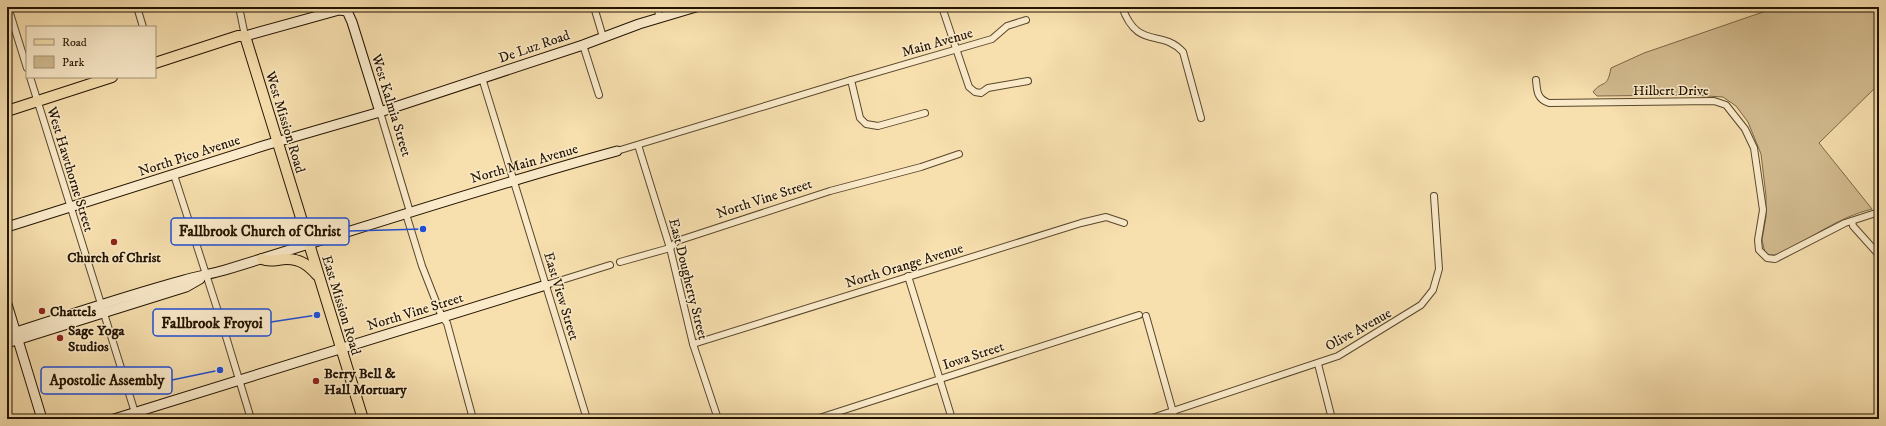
<svg xmlns="http://www.w3.org/2000/svg" width="1886" height="426" font-family="'IM FELL DW Pica',serif">
  <style>
    .green { fill: #d3bc90; stroke: #7b6848 }
    .lines { fill: none; stroke-linecap: round; stroke-linejoin: round }
    .street-casing { stroke: #58472c; stroke-width: 8 }
    .secondary-casing { stroke: #231400; stroke-width: 11 }
    .primary-casing { stroke: #231400; stroke-width: 12 }
    .street { stroke: #faeaca; stroke-width: 6 }
    .secondary { stroke: #faeaca; stroke-width: 9 }
    .primary { stroke: #f7dfae; stroke-width: 10 }
    .poi-dot { fill: #8f2418; stroke: #faeaca; stroke-width: 1.5 }
    .labels { text-anchor: middle; stroke-width: 3; stroke-linejoin: round; paint-order: stroke }
    .street-label { font-size: 14px; fill: #231400; stroke: #faeaca }
    .poi-label { font-size: 14px; font-weight: bold; fill: #231400; stroke: #faeaca; text-anchor: start }
    .leader { fill: none; stroke: #1d4ed8; stroke-width: 1.5 }
    .callout-dot { fill: #1d4ed8; stroke: #faeaca; stroke-width: 1.5 }
    .callout { fill: #faeaca; stroke: #1d4ed8; stroke-width: 1.5 }
    .callout-label { font-size: 15px; text-anchor: middle; font-weight: bold; fill: #231400 }
  </style>
  <rect width="100%" height="100%" fill="#f7dfae"/>
  <filter id="stains"><feTurbulence type="fractalNoise" baseFrequency=".005" numOctaves="4"/><feColorMatrix values="0 0 0 0 .2 0 0 0 0 .09 0 0 0 0 .02 0 0 0 .5 -.17"/></filter>
  <radialGradient id="worn" r=".72"><stop offset=".6" stop-color="#630" stop-opacity="0"/><stop offset="1" stop-color="#630" stop-opacity=".3"/></radialGradient>
  <path class="green" d="M1773 7H1879V84L1819 143 1872 209C1838 217 1809 240 1777 255H1768L1765 253 1762 240 1766 217V196L1761 154 1748 122 1736 106 1723 97 1691 95 1597 96 1593 92C1603 79 1607 90 1611 68L1644 53 1763 12Z"/>
  <g class="lines">
    <defs>
      <g id="street">
        <polyline points="8,7 27,68"/>
        <polyline points="137,7 143,27"/>
        <polyline points="239,7 245,36"/>
        <polyline points="594,7 603,37"/>
        <polyline points="657,7 660,18"/>
        <polyline points="942,7 969,87 975,92 981,93 988,88 1028,81"/>
        <path d="M1122 7C1138 51 1161 28 1183 52L1201 118"/>
        <polyline points="583,45 599,95"/>
        <polyline points="30,77 137,419"/>
        <polyline points="482,78 587,419"/>
        <polyline points="851,80 860,118 866,124 878,126 925,113"/>
        <path d="M1536 80C1537 91 1537 99 1549 103L1714 101 1726 105 1745 129 1754 148 1763 210 1758 240 1759 250 1767 258 1775 259 1845 223 1879 212"/>
        <polyline points="380,112 410,212"/>
        <polyline points="638,145 670,248 693,344 718,419"/>
        <polyline points="617,151 851,80 992,39 1007,26 1026,20"/>
        <polyline points="174,175 224,330 251,419"/>
        <polyline points="406,214 422,266 442,317 447,323 473,419"/>
        <polyline points="1852,221 1853,226 1879,255"/>
        <polyline points="620,262 670,248 677,241 830,191 921,167 959,154"/>
        <polyline points="908,276 952,419"/>
        <polyline points="546,285 610,265"/>
        <polyline points="1146,316 1175,419"/>
        <polyline points="693,344 1081,223 1106,217 1124,223"/>
        <polyline points="1318,364 1332,419"/>
        <polyline points="816,419 1139,315"/>
        <polyline points="1149,419 1338,356 1421,305 1433,290 1439,269 1434,196"/>
      </g>
      <g id="secondary">
        <polyline points="245,36 339,10 347,11 352,22 380,112"/>
        <polyline points="7,227 266,145 380,112 583,45 639,24 696,7"/>
        <polyline points="7,304 42,419"/>
        <path d="M7 335C66 316 125 296 184 280 198 276 211 274 225 270 356 230 485 187 617 151"/>
        <polyline points="7,343 186,287 200,279"/>
        <polyline points="114,419 546,285"/>
      </g>
      <g id="primary">
        <polyline points="155,63 238,36 245,36 363,419"/>
        <polyline points="7,111 112,77"/>
        <path d="M262 259C271 263 277 259 287 259 301 259 309 266 317 275"/>
      </g>
    </defs>
    <use href="#street" class="street-casing"/>
    <use href="#secondary" class="secondary-casing"/>
    <use href="#primary" class="primary-casing"/>
    <use href="#street" class="street"/>
    <use href="#secondary" class="secondary"/>
    <use href="#primary" class="primary"/>
  </g>
  <g class="poi-dot">
    <circle cx="114" cy="242" r="4"/>
    <circle cx="42" cy="311" r="4"/>
    <circle cx="60" cy="338" r="4"/>
    <circle cx="316" cy="381" r="4"/>
  </g>
  <g class="labels">
    <g class="street-label">
      <text transform="translate(937 42) rotate(-16)" y="5">Main Avenue</text>
      <text transform="translate(534 46) rotate(-19)" y="5">De Luz Road</text>
      <text x="1671" y="95">Hilbert Drive</text>
      <text transform="translate(392 105) rotate(73)" y="5">West Kalmia Street</text>
      <text transform="translate(286 122) rotate(73)" y="5">West Mission Road</text>
      <text transform="translate(189 155) rotate(-18)" y="5">North Pico Avenue</text>
      <text transform="translate(524 163) rotate(-16)" y="5">North Main Avenue</text>
      <text transform="translate(71 169) rotate(73)" y="5">West Hawthorne Street</text>
      <text transform="translate(764 198) rotate(-18)" y="5">North Vine Street</text>
      <text transform="translate(904 265) rotate(-17)" y="5">North Orange Avenue</text>
      <text transform="translate(689 279) rotate(76)" y="5">East Dougherty Street</text>
      <text transform="translate(562 296) rotate(73)" y="5">East View Street</text>
      <text transform="translate(342 305) rotate(73)" y="5">East Mission Road</text>
      <text transform="translate(415 311) rotate(-17)" y="5">North Vine Street</text>
      <text transform="translate(1358 329) rotate(-29)" y="5">Olive Avenue</text>
      <text transform="translate(973 355) rotate(-18)" y="5">Iowa Street</text>
    </g>
    <g class="poi-label">
      <text x="114" y="262" text-anchor="middle">Church of Christ</text>
      <text x="50" y="316">Chattels</text>
      <text x="68" y="335">Sage Yoga<tspan x="68" dy="16">Studios</tspan></text>
      <text x="324" y="378">Berry Bell &amp;<tspan x="324" dy="16">Hall Mortuary</tspan></text>
    </g>
  </g>
  <path class="leader" d="M423 229L349 231M317 315L271 322M220 370L172 380"/>
  <g class="callout-dot">
    <circle cx="423" cy="229" r="4"/>
    <circle cx="317" cy="315" r="4"/>
    <circle cx="220" cy="370" r="4"/>
  </g>
  <g class="callout">
    <rect x="171" y="218" width="178" height="27" rx="4"/>
    <rect x="153" y="309" width="118" height="27" rx="4"/>
    <rect x="41" y="367" width="131" height="27" rx="4"/>
  </g>
  <g class="callout-label">
    <text x="260" y="236">Fallbrook Church of Christ</text>
    <text x="212" y="328">Fallbrook Froyoi</text>
    <text x="107" y="385">Apostolic Assembly</text>
  </g>
  <rect width="1886" height="426" fill="none" stroke="#f7dfae" stroke-width="24"/>
  <rect x="8" y="8" width="1870" height="410" fill="none" stroke="#231400" stroke-width="2"/>
  <rect x="12" y="12" width="1862" height="402" fill="none" stroke="#231400"/>
  <rect x="26" y="26" width="130" height="52" fill="#faeaca" stroke="#a49479"/>
  <rect x="34" y="39" width="20" height="6" fill="#f7dfae" stroke="#a49479"/>
  <text x="62" y="46" font-size="12" fill="#231400">Road</text>
  <rect x="34" y="56" width="20" height="12" fill="#d3bc90" stroke="#a49479"/>
  <text x="62" y="66" font-size="12" fill="#231400">Park</text>
  <rect width="100%" height="100%" filter="url(#stains)"/>
  <rect width="100%" height="100%" fill="url(#worn)"/>
</svg>
